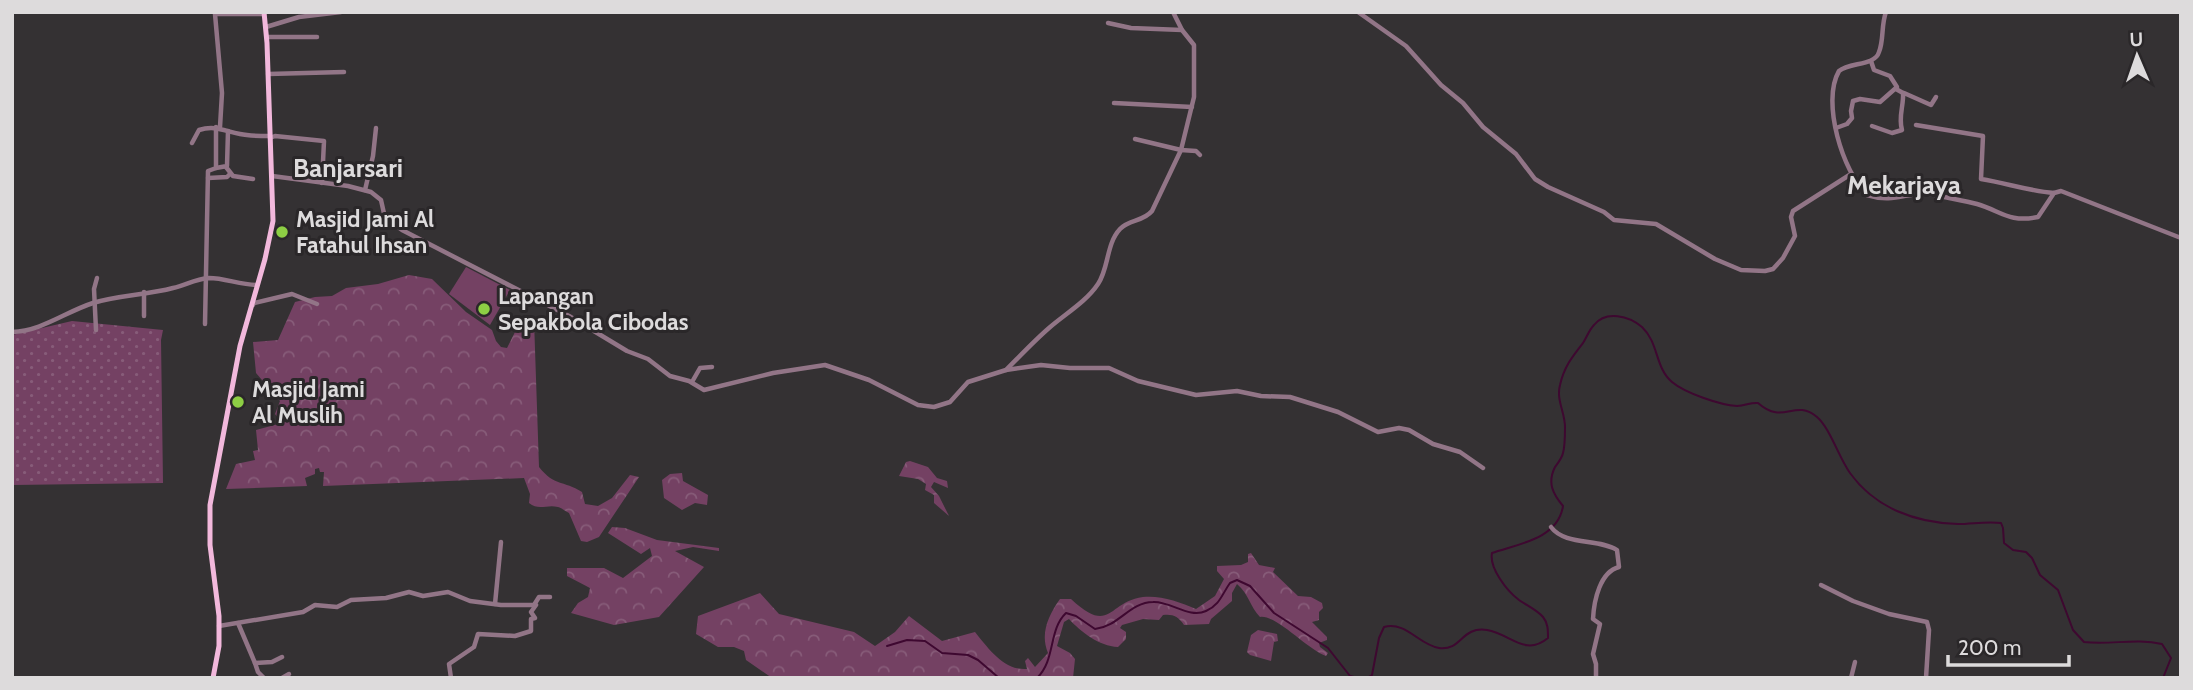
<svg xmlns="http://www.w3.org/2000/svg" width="2193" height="690" font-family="Cabin,sans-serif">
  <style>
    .grass { fill: url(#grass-dots) }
    .forest { fill: url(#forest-crowns) }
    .park { fill: #744163 }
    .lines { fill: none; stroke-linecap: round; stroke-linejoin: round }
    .stream { stroke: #3e0830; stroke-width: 2 }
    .minor { stroke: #927587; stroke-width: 4.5 }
    .major { stroke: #f2b8dc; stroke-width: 5 }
    .poi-dot { fill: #8dce44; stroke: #2a2729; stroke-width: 2.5 }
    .labels { text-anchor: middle; stroke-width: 6; stroke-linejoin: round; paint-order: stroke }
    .poi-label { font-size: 23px; font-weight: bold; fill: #dddbdc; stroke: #2a2729; text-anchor: start }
    .quarter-label { font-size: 26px; font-weight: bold; fill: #dddbdc; stroke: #2a2729 }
  </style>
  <defs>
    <pattern id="grass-dots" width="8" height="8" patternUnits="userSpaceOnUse" patternTransform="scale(1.75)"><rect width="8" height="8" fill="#744163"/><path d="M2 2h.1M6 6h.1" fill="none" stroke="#875c79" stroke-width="1.8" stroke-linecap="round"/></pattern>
    <pattern id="forest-crowns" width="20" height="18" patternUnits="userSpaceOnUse" patternTransform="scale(1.75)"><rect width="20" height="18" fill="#744163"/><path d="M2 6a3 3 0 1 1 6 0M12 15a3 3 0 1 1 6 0" fill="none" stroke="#875c79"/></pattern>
  </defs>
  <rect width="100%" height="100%" fill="#343133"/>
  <polygon class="grass" points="72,321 163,330 161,340 163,483 12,485 12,335"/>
  <g class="forest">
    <path d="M409 275 432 279 466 312 492 330 496 341 501 347 507 348 515 332 521 330 524 323H528L534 320 539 467C555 487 563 480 582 492L585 504 598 506 612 498 630 475 639 477 599 537 587 542 581 541 569 513C565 511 562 508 558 507 547 504 539 511 529 503L530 494 524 478 323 486 324 472H320L319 468 315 469V474L305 478 307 486 226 489 236 464 255 460 253 451 258 450 256 430 282 423 275 414 280 401 256 373 253 342 278 340 295 302 315 297 332 296 346 288 378 284Z"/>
    <polygon points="910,461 928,467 937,478 947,481 948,488 934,482 931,487 939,496 949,516 934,503 934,495 925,490 926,484 918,479 899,476 906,462"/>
    <polygon points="682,473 683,481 708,495 707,505 695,503 682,510 664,498 662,480 670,474"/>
    <polygon points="612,527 625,528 657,540 719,548 719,551 693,547 675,551 704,567 659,617 614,625 571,613 578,603 588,597 590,588 567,576 567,568 604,568 623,578 652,556 650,548 641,554 608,533"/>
    <path d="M1251 553 1259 565 1275 568 1273 572 1298 596 1311 597 1322 603 1323 608 1319 612V620L1312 622 1327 637V640L1319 643 1320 647 1328 653 1326 656C1308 650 1276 614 1260 617 1250 607 1249 594 1237 584L1232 593V601L1211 619 1209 624 1184 625C1178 616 1173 614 1163 615L1159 620 1143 619 1122 625 1120 628 1126 632V639L1118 647C1099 646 1081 632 1069 619L1064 622 1057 646 1070 653 1075 659 1073 678H772L746 660 744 651 734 647H718L696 634 698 616 760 593 779 614 854 632 875 646 895 632 909 616 942 641 975 632C988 648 1004 671 1027 669L1025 661 1028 658 1035 667 1048 653C1040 634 1048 616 1060 599H1071C1111 636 1107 602 1143 597 1160 595 1180 602 1196 609L1215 596 1224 579 1217 571V566L1241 565 1248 562V554Z"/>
    <polygon points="1258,630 1277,634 1278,641 1274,642 1271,661 1250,655 1247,652 1251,635"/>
  </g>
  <polygon class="park" points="466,267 510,290 490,325 449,294"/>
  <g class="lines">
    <g class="stream">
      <polyline points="887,646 907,640 925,641 942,653 968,655 978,660 999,678"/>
      <path d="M1037 678C1056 660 1048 630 1066 613L1076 616 1095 629C1118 627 1130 602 1153 602 1171 601 1189 619 1206 611 1220 605 1222 594 1230 583L1237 580 1250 586 1274 613 1328 648 1350 676 1358 678"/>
      <path d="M1367 678 1372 675 1379 638 1384 627C1406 621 1419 645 1439 648 1462 651 1461 626 1487 630 1511 634 1525 657 1548 638 1548 630 1548 623 1543 617 1537 610 1526 605 1519 600 1507 591 1489 568 1492 553 1518 544 1558 539 1563 506 1553 494 1547 483 1555 467 1558 463 1562 458 1563 453 1565 446 1565 434 1565 427 1565 412 1556 400 1560 385 1564 367 1572 357 1583 343 1587 337 1589 330 1594 325 1606 310 1629 316 1642 327 1659 343 1655 368 1672 382 1685 393 1720 405 1737 406 1745 406 1751 402 1758 403 1784 426 1794 398 1817 417 1830 428 1839 458 1850 473 1875 508 1916 523 1958 524 1972 524 1987 521 2001 523L2003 528 2004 543 2013 550 2026 552 2032 558 2040 575 2058 590 2073 630 2084 642C2111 645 2136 638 2162 644L2171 658 2163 678"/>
    </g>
    <g class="minor">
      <polyline points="1358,12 1406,46 1441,85 1463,103 1483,127 1516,154 1535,179 1548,187 1604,212 1614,220 1656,224 1715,259 1741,270 1765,271 1773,269 1783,258 1795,236 1791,217 1793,211 1851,174"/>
      <path d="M1886 12C1881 25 1884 40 1879 52 1875 66 1850 62 1839 71 1821 102 1843 172 1867 195 1895 204 1908 191 1931 194 1946 198 1962 200 1977 204 2001 211 2009 223 2038 217L2054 193 2061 191 2181 238"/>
      <polyline points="1108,23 1131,28 1182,30"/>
      <polyline points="266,27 299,17 341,12"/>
      <polyline points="267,37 317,37"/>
      <polyline points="268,74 344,72"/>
      <polyline points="1904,93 1931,105 1936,97"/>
      <polyline points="1114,103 1192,107"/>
      <path d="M1916 125 1983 136 1981 179C2006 183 2029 191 2054 193"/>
      <path d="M1872 126 1892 133 1902 130C1898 117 1904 105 1903 93L1896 89"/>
      <polyline points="220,127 222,93 215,14 264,14"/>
      <polyline points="1836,128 1847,124 1852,118 1851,111 1853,101 1860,99 1880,102 1897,87 1890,76 1874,70 1871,61"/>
      <polyline points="270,138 275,136 324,141 322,183"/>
      <polyline points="1135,139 1181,150 1196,151 1200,155"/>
      <path d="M192 143 199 130C215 125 224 131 240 134 249 136 260 136 269 136"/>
      <polyline points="226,167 233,176 253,179"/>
      <polyline points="216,168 227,166 228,131"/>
      <polyline points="272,176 348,186 371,192 381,200 385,218 402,230 569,316 627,351 648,359 670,376 689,381 704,390 773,373 825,365 869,380 918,405 934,407 950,402 968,382 1006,370 1041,365 1070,368 1109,368 1138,381 1196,395 1237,391 1261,396 1290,397 1338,412 1378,432 1399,428 1409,430 1433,444 1460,452 1483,468"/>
      <polyline points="208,178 227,177 230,174"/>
      <polyline points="365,190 373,156 376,128"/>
      <polyline points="253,305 254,303 292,294 317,304"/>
      <polyline points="144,316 144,292"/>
      <polyline points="205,324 208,171 216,168 216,127"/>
      <polyline points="96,330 94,289 97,278"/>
      <path d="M12 332C42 331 65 312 93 303 119 295 147 295 173 288 186 285 195 279 209 278 225 278 240 285 257 285"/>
      <path d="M1006 370C1020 356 1034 341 1049 328 1065 314 1086 302 1098 284 1109 268 1106 244 1120 229 1129 219 1143 222 1152 211L1181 150 1194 97V45L1182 30 1173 12"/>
      <polyline points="692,382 700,368 712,367"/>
      <path d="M1551 527C1565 546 1599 538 1617 550L1619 567C1600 572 1594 600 1593 619L1600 624 1593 654 1596 664V678"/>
      <polyline points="1821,585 1853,601 1889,614 1927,622 1929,630 1926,678"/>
      <polyline points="495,604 501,542"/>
      <polyline points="238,623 255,663 272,662 282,657"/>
      <polyline points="219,626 303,612 315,605 337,607 351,600 386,598 409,592 423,596 448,592 470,601 501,605 534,605 539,597 550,597"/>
      <polyline points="255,663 258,672 264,678"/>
      <polyline points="282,678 289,674"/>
      <polyline points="451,678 449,664 474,647 478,634 515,636 531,631 531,619 535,618 531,612 536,605"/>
      <polyline points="1851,678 1855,662"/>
    </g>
    <polyline class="major" points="213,678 219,646 219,616 210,545 210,505 240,346 265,259 273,221 267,43 264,12"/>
  </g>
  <g class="poi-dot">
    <circle cx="282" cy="232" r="7"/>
    <circle cx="484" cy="309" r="7"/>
    <circle cx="238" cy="402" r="7"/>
  </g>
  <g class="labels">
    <g class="poi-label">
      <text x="296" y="227">Masjid Jami Al<tspan x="296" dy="26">Fatahul Ihsan</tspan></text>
      <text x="498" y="304">Lapangan<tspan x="498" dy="26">Sepakbola Cibodas</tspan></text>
      <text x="252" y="397">Masjid Jami<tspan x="252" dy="26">Al Muslih</tspan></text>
    </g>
    <g class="quarter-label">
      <text x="348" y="177">Banjarsari</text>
      <text x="1904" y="194">Mekarjaya</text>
    </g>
  </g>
  <rect width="2193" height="690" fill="none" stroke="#dddbdc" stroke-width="28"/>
  <g transform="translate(2137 56) rotate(358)" stroke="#2a2729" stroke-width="5" paint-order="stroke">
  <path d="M0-5L12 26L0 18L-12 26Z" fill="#dddbdc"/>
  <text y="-10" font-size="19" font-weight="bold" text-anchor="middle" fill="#dddbdc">U</text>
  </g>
  <path d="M1948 655v10h121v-10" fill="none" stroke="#dddbdc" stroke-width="3.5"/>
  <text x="1958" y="655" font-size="21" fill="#dddbdc" stroke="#2a2729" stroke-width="5" paint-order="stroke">200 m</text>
</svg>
